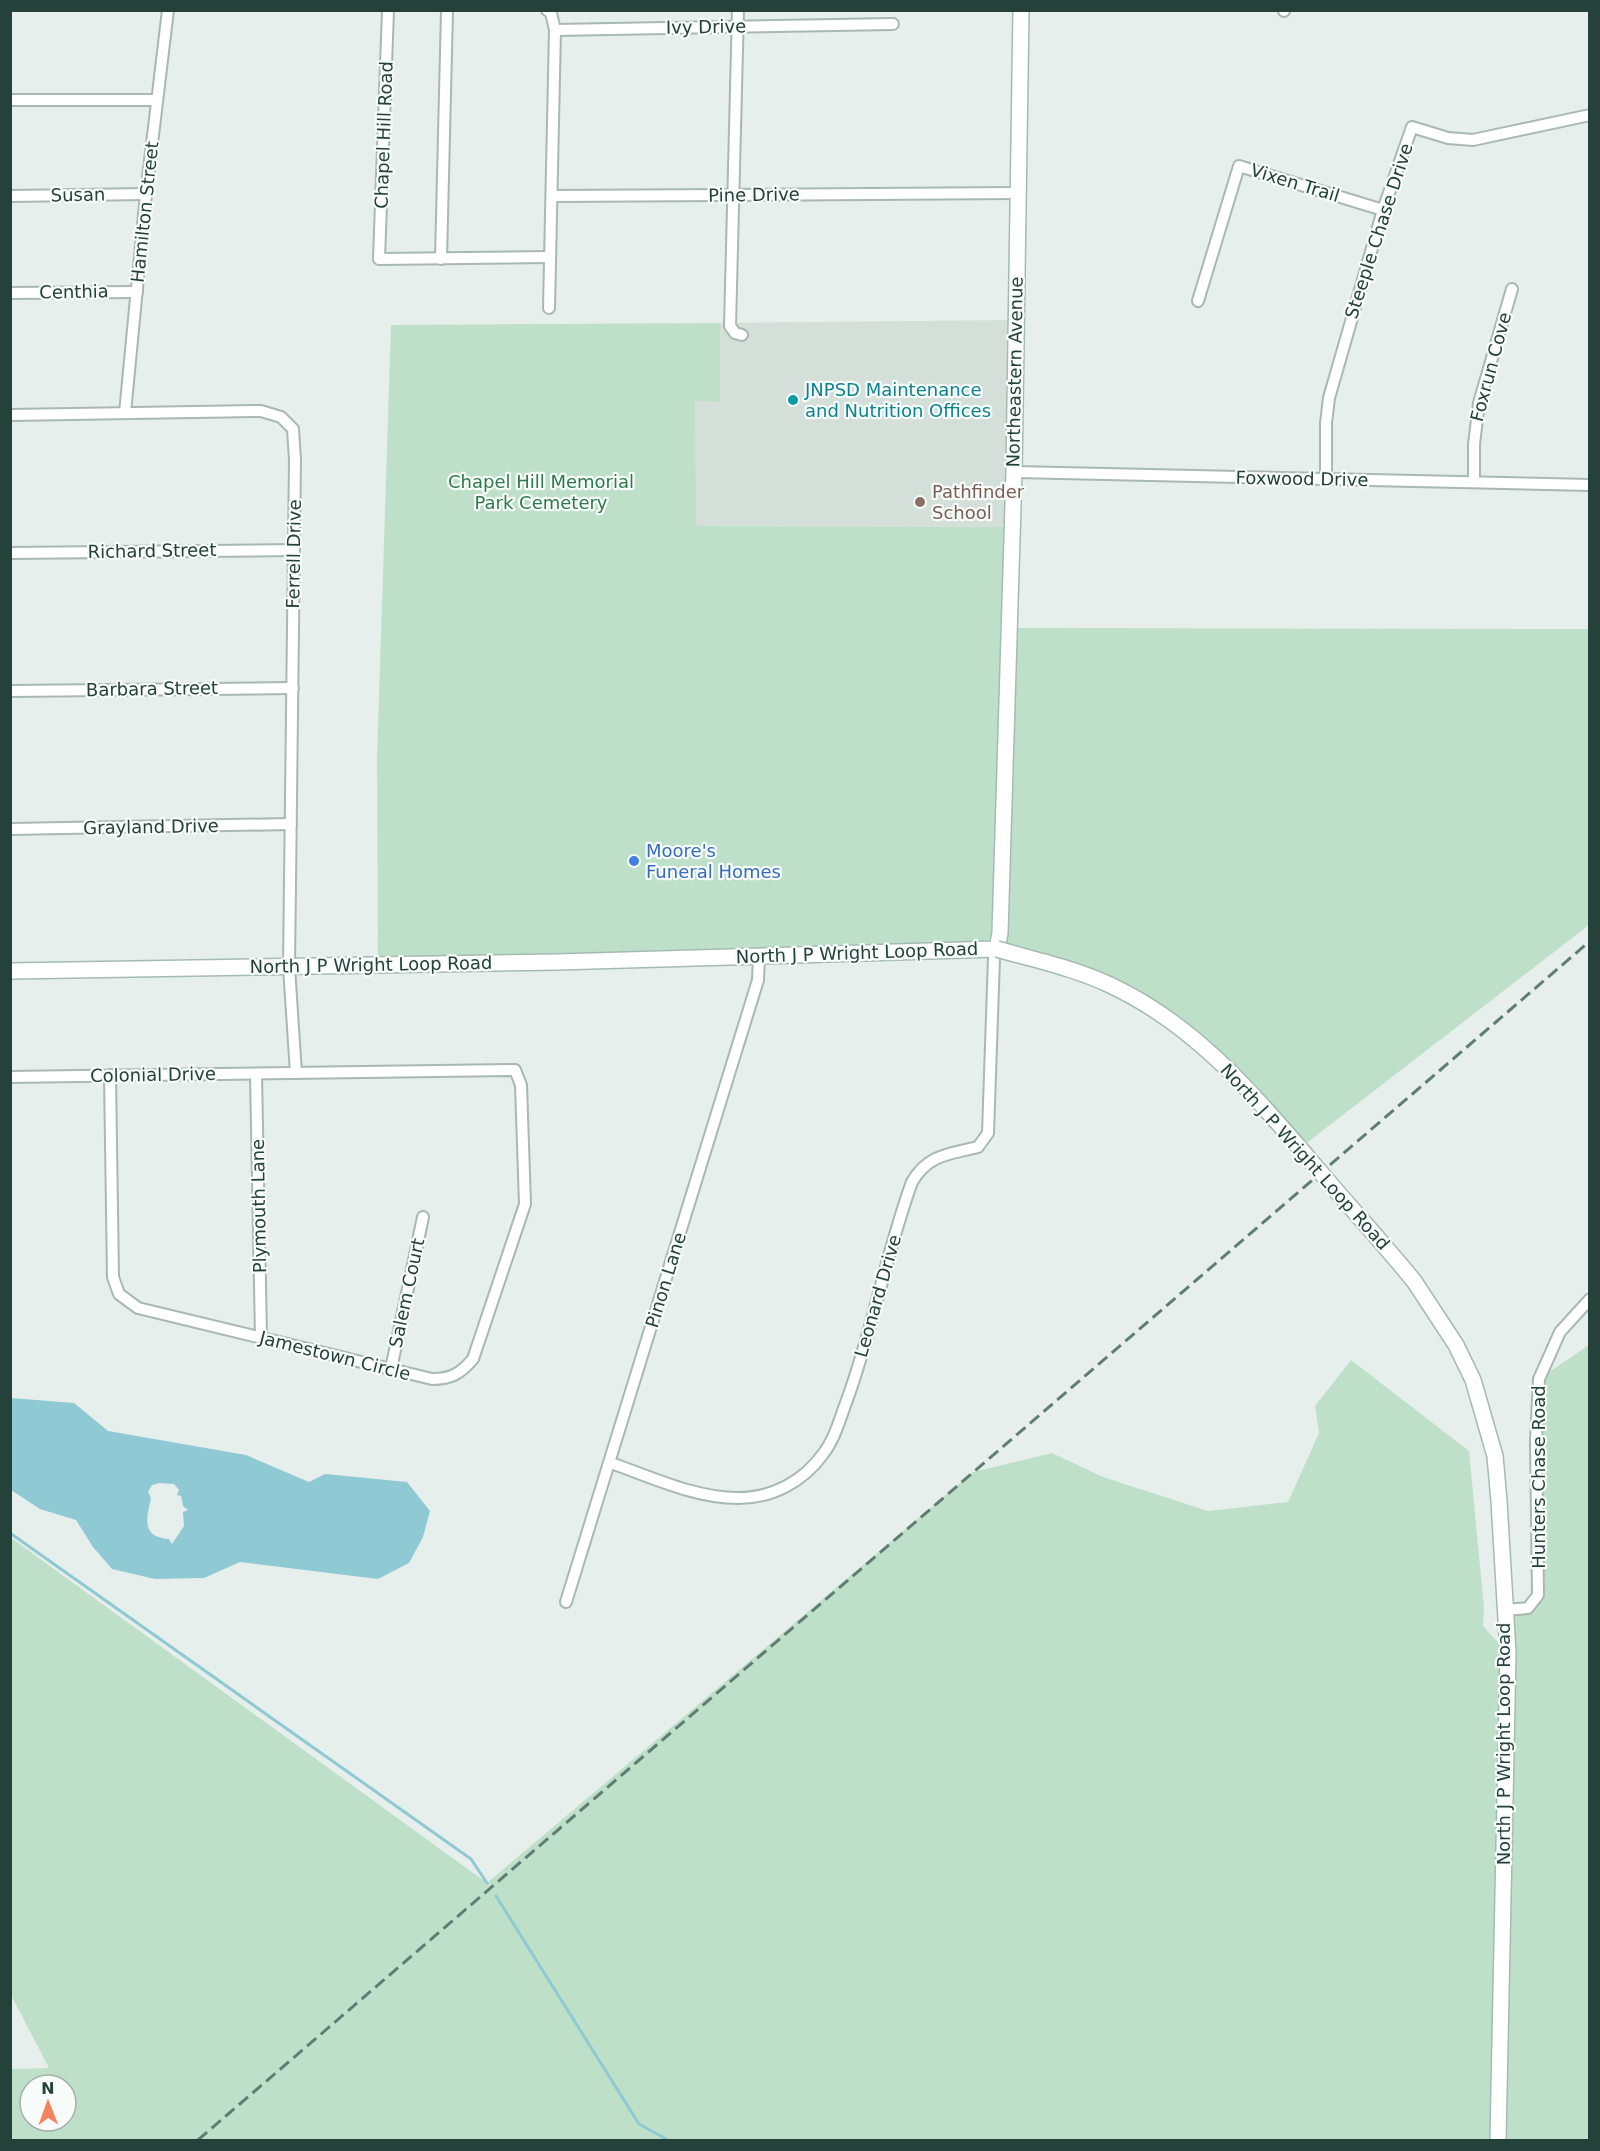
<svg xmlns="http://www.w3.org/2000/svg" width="1600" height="2151" font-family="'DejaVu Sans',sans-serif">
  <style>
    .built { fill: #d4dfda }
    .green { fill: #bfe0c8; fill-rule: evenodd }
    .water { fill: #8ec9d4; fill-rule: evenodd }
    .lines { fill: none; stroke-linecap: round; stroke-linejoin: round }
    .stream { stroke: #8ec9d4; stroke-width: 3 }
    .street-casing { stroke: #a8b8b2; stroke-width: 14 }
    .secondary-casing { stroke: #a4bbb3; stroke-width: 18 }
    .street { stroke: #fff; stroke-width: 10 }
    .secondary { stroke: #fff; stroke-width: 15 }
    .rail { stroke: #5f7d75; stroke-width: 3; stroke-dasharray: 12 6; stroke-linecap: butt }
    .secondary-bridge-casing { stroke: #a4bbb3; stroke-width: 18; stroke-linecap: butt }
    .secondary-bridge { stroke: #fff; stroke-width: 15 }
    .culture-dot { fill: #0f9aa8; stroke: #f7fbf9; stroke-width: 2 }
    .education-dot { fill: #8d6e63; stroke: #f7fbf9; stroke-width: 2 }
    .shop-dot { fill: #3f7fe0; stroke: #f7fbf9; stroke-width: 2 }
    .labels { text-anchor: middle; stroke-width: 4.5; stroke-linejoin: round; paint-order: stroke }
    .street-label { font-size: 18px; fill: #24423a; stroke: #f7fbf9 }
    .culture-label { font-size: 18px; fill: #0d838f; stroke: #f7fbf9; text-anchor: start }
    .park-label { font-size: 18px; fill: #2d7a4b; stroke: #f7fbf9 }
    .education-label { font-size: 18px; fill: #785e54; stroke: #f7fbf9; text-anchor: start }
    .shop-label { font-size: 18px; fill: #366cbe; stroke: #f7fbf9; text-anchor: start }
  </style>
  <rect width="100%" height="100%" fill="#e6efeb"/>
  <polygon class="built" points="1015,320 1012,527 695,526 695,401 720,401 720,323"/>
  <g class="green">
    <polygon points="720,323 720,402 695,401 696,526 1012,527 1010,628 1589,629 1589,925 1300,1148 1237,1077 1130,995 997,949 378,965 377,759 391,325"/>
    <path d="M1589 1345V2140H11V2069L49 2068 11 1995 10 1537 487 1883 973 1472 1052 1453 1103 1477 1208 1511 1288 1502 1319 1433 1315 1406 1351 1360 1469 1451 1484 1608 1483 1626 1507 1652V1611L1528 1608 1538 1595 1539 1379ZM30 2085H66V2121H30Z"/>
  </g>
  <path class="water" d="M11 1398 74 1403 108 1431 246 1455 309 1482 325 1474 407 1482 430 1511 423 1537 409 1563 378 1579 240 1562 204 1578 155 1579 112 1569 93 1547 76 1520 40 1509 11 1490ZM159 1483 174 1484 179 1490 177 1495 181 1496 183 1506 188 1510 183 1512 184 1526 172 1544 169 1539C140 1537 147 1517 151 1498L148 1492 152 1485Z"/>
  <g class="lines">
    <g class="stream">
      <polyline points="10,1533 471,1859 487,1883"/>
      <polyline points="496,1896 639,2124 668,2140"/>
    </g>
    <defs>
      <g id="street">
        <polyline points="388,10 379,259 550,257"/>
        <polyline points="547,10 551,13 555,30 549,308"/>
        <polyline points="738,10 730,326 735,333 742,335"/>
        <polyline points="1284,11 1284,10"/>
        <polyline points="555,30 893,24"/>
        <polyline points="10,100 156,100"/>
        <polyline points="10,196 146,194"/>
        <polyline points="552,196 1017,193"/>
        <polyline points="441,259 447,10"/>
        <polyline points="10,293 137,292"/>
        <polyline points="1198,301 1239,166 1383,210"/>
        <polyline points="125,413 146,194 168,10"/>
        <polyline points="10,415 261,411 281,417 293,429 295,460 289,967 296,1073"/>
        <polyline points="1014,472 1590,485"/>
        <polyline points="1326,479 1326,423 1329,398 1383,210 1412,127 1448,138 1473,140 1590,115"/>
        <polyline points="1474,482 1474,444 1479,403 1512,289"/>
        <polyline points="10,553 294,550"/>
        <polyline points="10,691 293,688"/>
        <polyline points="10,829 291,824"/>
        <polyline points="256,1074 261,1337"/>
        <path d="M10 1077 515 1070 521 1085 525 1204 473 1359C460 1374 451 1379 432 1379L138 1308 119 1294 113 1277 110 1075"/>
        <polyline points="391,1369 423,1217"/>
        <path d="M611 1463C651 1477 695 1498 738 1498 772 1498 803 1482 823 1454 835 1439 840 1418 847 1400 873 1329 886 1253 912 1182 928 1154 950 1154 978 1147L988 1133 994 958 997 949"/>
        <polyline points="566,1602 758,980 759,956"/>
        <polyline points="1504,1610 1528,1608 1538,1595 1536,1440 1539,1379 1560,1332 1590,1299"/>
      </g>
      <g id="secondary">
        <polyline points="10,971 557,962 997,949 1000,933 1014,472 1021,10"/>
        <polyline points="1414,1281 1456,1345 1473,1380 1495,1456 1499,1501 1508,1653 1498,2140"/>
      </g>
    </defs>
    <use href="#street" class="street-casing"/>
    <use href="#secondary" class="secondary-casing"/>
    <use href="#street" class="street"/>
    <use href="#secondary" class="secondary"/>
    <polyline class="rail" points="198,2140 1590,941"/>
    <defs>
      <path id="secondary-bridge" d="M997 949C1035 960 1074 968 1110 985 1196 1025 1255 1096 1316 1167 1348 1205 1382 1242 1414 1281"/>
    </defs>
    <use href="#secondary-bridge" class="secondary-bridge-casing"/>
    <use href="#secondary-bridge" class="secondary-bridge"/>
  </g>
  <circle class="culture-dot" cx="793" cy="400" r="6"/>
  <circle class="education-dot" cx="920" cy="502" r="6"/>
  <circle class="shop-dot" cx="634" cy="861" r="6"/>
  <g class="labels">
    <g class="street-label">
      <text transform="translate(706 27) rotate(-1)" y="6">Ivy Drive</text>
      <text transform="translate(384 135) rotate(-88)" y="6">Chapel Hill Road</text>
      <text transform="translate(1295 183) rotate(17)" y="6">Vixen Trail</text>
      <text transform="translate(78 195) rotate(-1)" y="6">Susan</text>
      <text transform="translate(754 195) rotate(-1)" y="6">Pine Drive</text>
      <text transform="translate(145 212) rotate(-84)" y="6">Hamilton Street</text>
      <text transform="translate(1379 231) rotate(-72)" y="6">Steeple Chase Drive</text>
      <text transform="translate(74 292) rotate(-1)" y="6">Centhia</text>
      <text transform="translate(1491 367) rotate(-75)" y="6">Foxrun Cove</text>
      <text transform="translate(1015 372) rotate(-89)" y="6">Northeastern Avenue</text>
      <text transform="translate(1302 479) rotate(1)" y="6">Foxwood Drive</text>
      <text transform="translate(152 551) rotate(-1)" y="6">Richard Street</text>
      <text transform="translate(294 554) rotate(-89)" y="6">Ferrell Drive</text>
      <text transform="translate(152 689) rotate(-1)" y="6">Barbara Street</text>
      <text transform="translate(151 827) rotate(-1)" y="6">Grayland Drive</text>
      <text transform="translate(857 953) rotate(-2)" y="6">North J P Wright Loop Road</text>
      <text transform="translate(371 965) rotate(-1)" y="6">North J P Wright Loop Road</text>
      <text transform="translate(153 1075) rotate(-1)" y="6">Colonial Drive</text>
      <text transform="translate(1305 1157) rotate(48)" y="6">North J P Wright Loop Road</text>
      <text transform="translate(259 1206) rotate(-91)" y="6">Plymouth Lane</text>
      <text transform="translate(666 1280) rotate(-73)" y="6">Pinon Lane</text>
      <text transform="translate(407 1293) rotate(-78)" y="6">Salem Court</text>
      <text transform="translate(878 1296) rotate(-74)" y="6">Leonard Drive</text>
      <text transform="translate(335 1356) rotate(14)" y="6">Jamestown Circle</text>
      <text transform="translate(1539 1477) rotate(-90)" y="6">Hunters Chase Road</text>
      <text transform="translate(1504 1744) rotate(-90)" y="6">North J P Wright Loop Road</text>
    </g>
    <g class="culture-label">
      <text x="805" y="396">JNPSD Maintenance<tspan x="805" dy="21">and Nutrition Offices</tspan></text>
    </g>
    <g class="park-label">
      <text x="541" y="488">Chapel Hill Memorial<tspan x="541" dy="21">Park Cemetery</tspan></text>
    </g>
    <g class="education-label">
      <text x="932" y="498">Pathfinder<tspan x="932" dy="21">School</tspan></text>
    </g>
    <g class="shop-label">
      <text x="646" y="857">Moore's<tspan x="646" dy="21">Funeral Homes</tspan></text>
    </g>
  </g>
  <rect width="1600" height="2151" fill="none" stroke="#24423a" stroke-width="24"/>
  <g transform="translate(48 2103) rotate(359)"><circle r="28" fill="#f7fbf9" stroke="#a3b1ad" stroke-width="1.5"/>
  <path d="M0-4.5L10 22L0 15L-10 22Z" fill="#f4845f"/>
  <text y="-9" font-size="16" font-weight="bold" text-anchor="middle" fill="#24423a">N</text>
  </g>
</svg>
